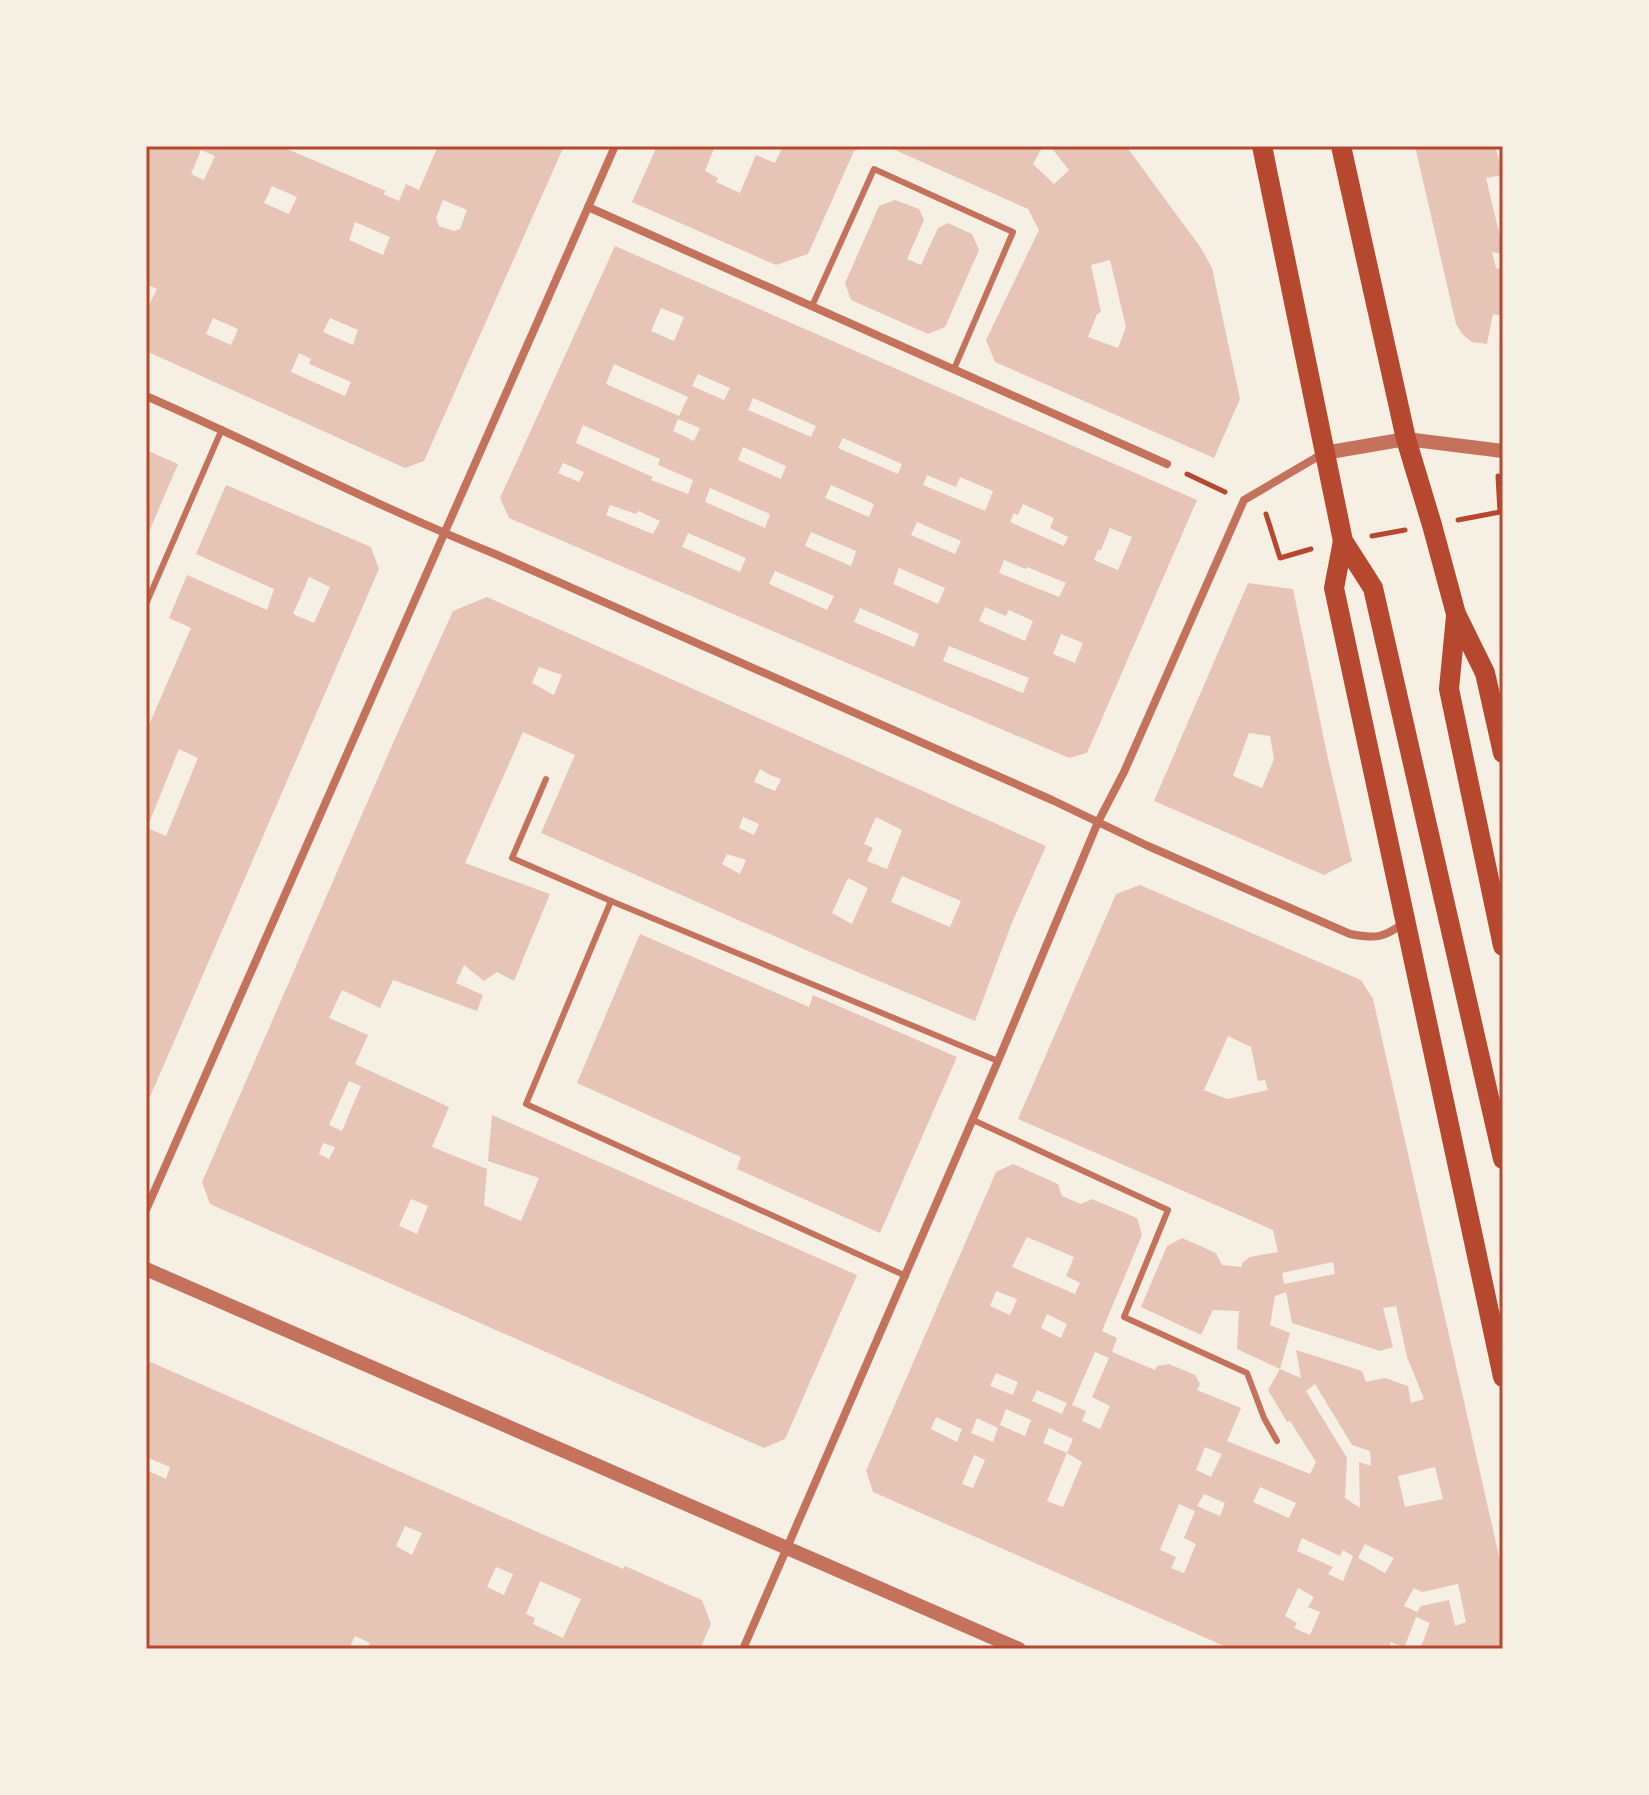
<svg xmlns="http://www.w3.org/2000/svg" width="1649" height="1795" font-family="Jost,sans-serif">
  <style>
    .building { fill: #e6c5b7; fill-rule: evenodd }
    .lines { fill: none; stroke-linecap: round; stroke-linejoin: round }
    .path { stroke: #b5482f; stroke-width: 5 }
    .service { stroke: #c5725c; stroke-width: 6 }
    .minor { stroke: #c5725c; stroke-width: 8 }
    .tertiary { stroke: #c5725c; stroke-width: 14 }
    .primary { stroke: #b5482f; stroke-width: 20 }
    .neatline { fill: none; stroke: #b5482f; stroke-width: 3 }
  </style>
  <rect width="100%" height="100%" fill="#f6efe4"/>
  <g class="building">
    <path d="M146 146H280L386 191 383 194 399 201 406 184 419 190 438 146H564L424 461 405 468 146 351V311L157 289 146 284ZM201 150 215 156 204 180 191 174ZM272 186 297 197 289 214 264 203ZM443 200 467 210 460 229 454 231 439 226 436 218ZM355 222 390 237 383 255 349 240ZM213 318 238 329 231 345 206 334ZM330 318 358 330 353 345 323 332ZM299 353 311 359 309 364 351 382 345 396 291 372Z"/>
    <polygon points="657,146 715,146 705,171 718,178 716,182 740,193 756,155 775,163 783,146 868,146 854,151 808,254 776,265 632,202"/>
    <path d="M886 146H1047L1040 151 1033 164 1054 184 1069 170 1050 146H1126L1201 248 1212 268 1240 399 1214 458 995 362 986 340 1039 230 1028 209ZM1110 260 1126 327 1118 348 1088 337 1097 314 1101 312 1091 265Z"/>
    <polygon points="1415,146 1495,146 1503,175 1486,178 1503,249 1503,254 1492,252 1496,268 1503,271 1503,282 1500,284 1503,292 1503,316 1493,314 1487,344 1472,342 1462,334 1456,324"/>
    <polygon points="895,200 919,209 924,220 907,259 921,265 938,228 948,223 972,234 979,250 945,327 928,334 851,300 845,283 879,206"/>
    <path d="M615 246 1197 500 1087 753 1069 758 509 518 500 498ZM661 308 684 317 674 341 651 331ZM614 364 688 397 679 416 606 384ZM698 374 730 388 724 400 692 386ZM753 398 816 426 811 437 748 410ZM678 419 700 428 694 441 673 431ZM583 425 660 459 658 465 693 480 688 494 651 480 653 477 576 443ZM843 438 902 464 898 474 838 448ZM743 447 786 466 781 479 738 460ZM563 463 584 472 579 482 558 473ZM927 475 956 487 960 477 993 491 985 511 923 485ZM831 485 874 504 869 517 825 498ZM710 488 770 514 765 528 705 502ZM1023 504 1054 518 1050 528 1068 537 1064 546 1010 522 1014 513 1018 515ZM610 505 636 514 638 511 660 521 653 534 606 515ZM917 522 961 541 955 554 911 535ZM1110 528 1132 537 1118 570 1094 560 1098 550H1101ZM811 532 856 551 851 566 805 546ZM688 533 746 558 740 572 682 547ZM1004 560 1026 569 1027 567 1066 583 1059 597 999 573ZM899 568 945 588 938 604 893 584ZM775 571 834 596 827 610 769 584ZM985 607 1006 616 1009 610 1033 621 1025 641 979 621ZM860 608 919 634 914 647 854 622ZM1061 634 1083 643 1075 663 1053 654ZM949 646 1029 678 1023 693 943 661Z"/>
    <polygon points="146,450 178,464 146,539"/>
    <path d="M226 485 371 547 379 569 146 1106V732L191 628 169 618 187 575 267 610 274 589 196 554ZM309 577 330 587 314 623 293 614ZM179 749 198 758 166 836 147 828Z"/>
    <path d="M1248 583 1293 589 1327 754 1352 861 1324 875 1154 801ZM1249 733 1270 736 1274 759 1262 788 1233 776Z"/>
    <path d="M487 597 1046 846 1011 925 975 1021 824 958 541 833 575 755 523 732 465 863 550 894 514 981 497 972 484 981 464 965 456 983 483 995 477 1011 393 980 380 1008 342 990 329 1018 368 1035 355 1064 449 1107 432 1147 487 1169 484 1205 521 1221 539 1178 488 1161 492 1115 857 1275 785 1439 764 1448 210 1204 202 1182 397 734 453 611ZM539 667 562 675 554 695 532 683ZM760 769 770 775 781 779 775 791 754 782ZM743 817 759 824 754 835 739 828ZM876 817 902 830 887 869 867 861 873 848 864 844ZM727 854 746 860 740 874 722 864ZM902 876 961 901 950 927 891 902ZM848 878 868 888 852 924 832 913ZM349 1081 361 1086 342 1131 329 1125ZM323 1143 335 1147 329 1159 319 1154ZM411 1199 428 1206 417 1234 399 1226Z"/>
    <path d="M1140 885 1361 980 1373 999 1503 1574V1649H1420L1430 1623 1416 1617 1404 1648 1391 1642 1388 1649H1231L873 1492 866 1471 996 1172 1013 1164 1058 1184 1062 1196 1081 1204 1092 1199 1137 1218 1142 1235 1102 1331 1117 1338 1112 1352 1155 1370 1157 1366 1169 1364 1195 1375 1200 1384 1197 1390 1241 1408 1227 1441 1310 1474 1316 1462 1290 1421 1287 1422 1268 1390 1280 1369 1237 1349 1239 1311 1213 1310 1201 1335 1141 1307 1167 1246 1182 1238 1216 1253 1222 1265 1242 1267V1263L1250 1257 1278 1252 1273 1230 1018 1119 1116 894ZM1228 1036 1251 1047 1258 1081 1265 1080 1268 1090 1227 1099 1204 1090ZM1027 1237 1074 1257 1066 1276 1080 1283 1075 1294 1012 1267ZM1333 1262 1335 1274 1284 1284 1282 1273ZM996 1291 1017 1299 1010 1315 990 1306ZM1286 1292 1292 1323 1380 1351 1393 1347 1383 1308 1396 1306 1407 1357 1424 1399 1411 1403 1408 1386 1385 1378 1366 1382 1362 1371 1296 1350 1301 1378 1280 1369 1290 1333 1270 1325 1275 1296ZM1047 1314 1067 1324 1061 1338 1041 1328ZM1095 1352 1109 1358 1092 1397 1110 1406 1100 1429 1082 1421 1086 1411 1072 1405ZM996 1373 1018 1382 1013 1395 990 1386ZM1315 1384 1352 1445 1370 1451 1371 1466 1359 1462 1360 1508 1345 1498 1347 1458 1306 1391ZM1037 1390 1067 1403 1062 1414 1032 1401ZM1006 1409 1031 1420 1025 1436 1000 1425ZM936 1417 962 1429 957 1442 931 1429ZM977 1418 998 1428 993 1442 971 1433ZM1049 1428 1073 1439 1067 1453 1043 1443ZM1205 1447 1222 1454 1211 1477 1196 1470ZM1067 1453 1082 1462 1063 1507 1047 1501ZM974 1455 985 1460 973 1488 962 1484ZM1435 1467 1443 1499 1405 1507 1398 1476ZM1260 1487 1296 1503 1289 1518 1253 1502ZM1204 1494 1225 1503 1220 1516 1197 1506ZM1179 1504 1195 1511 1184 1538 1196 1544 1184 1573 1171 1568 1176 1557 1160 1550ZM1302 1538 1340 1556 1343 1550 1353 1556 1343 1581 1328 1574 1333 1567 1297 1551ZM1365 1544 1394 1558 1385 1573 1358 1558ZM1458 1584 1466 1622 1455 1626 1449 1600 1421 1606 1417 1612 1404 1606 1414 1588 1422 1592ZM1298 1588 1314 1597 1308 1607 1320 1612 1310 1635 1294 1628 1297 1623 1285 1616Z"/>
    <polygon points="640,934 809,1007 813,995 957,1057 880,1233 737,1169 741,1157 577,1083"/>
    <path d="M146 1360 533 1530 623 1569 625 1566 702 1600 711 1624 700 1649H367L370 1643 355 1636 349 1649H146V1470L166 1479 170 1467 146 1457ZM405 1526 422 1533 412 1555 396 1546ZM496 1567 513 1574 504 1595 487 1587ZM540 1581 581 1599 563 1638 533 1624 535 1618 526 1614Z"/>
  </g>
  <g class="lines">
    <g class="path">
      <polyline points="1187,474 1225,492"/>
      <polyline points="1266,514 1280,558 1311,549"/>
      <polyline points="1458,520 1500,512 1498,476"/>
      <polyline points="1372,536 1405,530"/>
    </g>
    <g class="service">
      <polyline points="812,306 874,169 1013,232 954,369"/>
      <polyline points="146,604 222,429"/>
      <polyline points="546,779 512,858 611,901"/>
      <polyline points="973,1120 1168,1210 1124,1317 1247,1373 1264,1418 1277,1441"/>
      <polyline points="906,1276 526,1104 611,901 998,1061"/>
    </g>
    <g class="minor">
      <polyline points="588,207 1167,464"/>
      <path d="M146 396C263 447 376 506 495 554L1052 800 1148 846 1350 934C1376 939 1384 938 1405 922"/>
      <polyline points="146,1210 615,146"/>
      <polyline points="743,1649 998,1061 1098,822 1124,772 1244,500 1324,453"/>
    </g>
    <g class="tertiary">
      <polyline points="1324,453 1406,439 1503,451"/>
      <polyline points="146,1269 1019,1649"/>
    </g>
    <g class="primary">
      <polyline points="1262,146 1343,541 1373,588 1503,1159"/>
      <polyline points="1341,146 1406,439 1432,525 1456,614 1485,673 1503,753"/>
      <polyline points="1343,541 1334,588 1503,1377"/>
      <polyline points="1456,616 1449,689 1503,946"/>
    </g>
  </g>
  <rect width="1649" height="1795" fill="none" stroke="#f6efe4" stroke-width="296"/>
  <rect x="148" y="148" width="1353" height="1499" class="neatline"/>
</svg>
